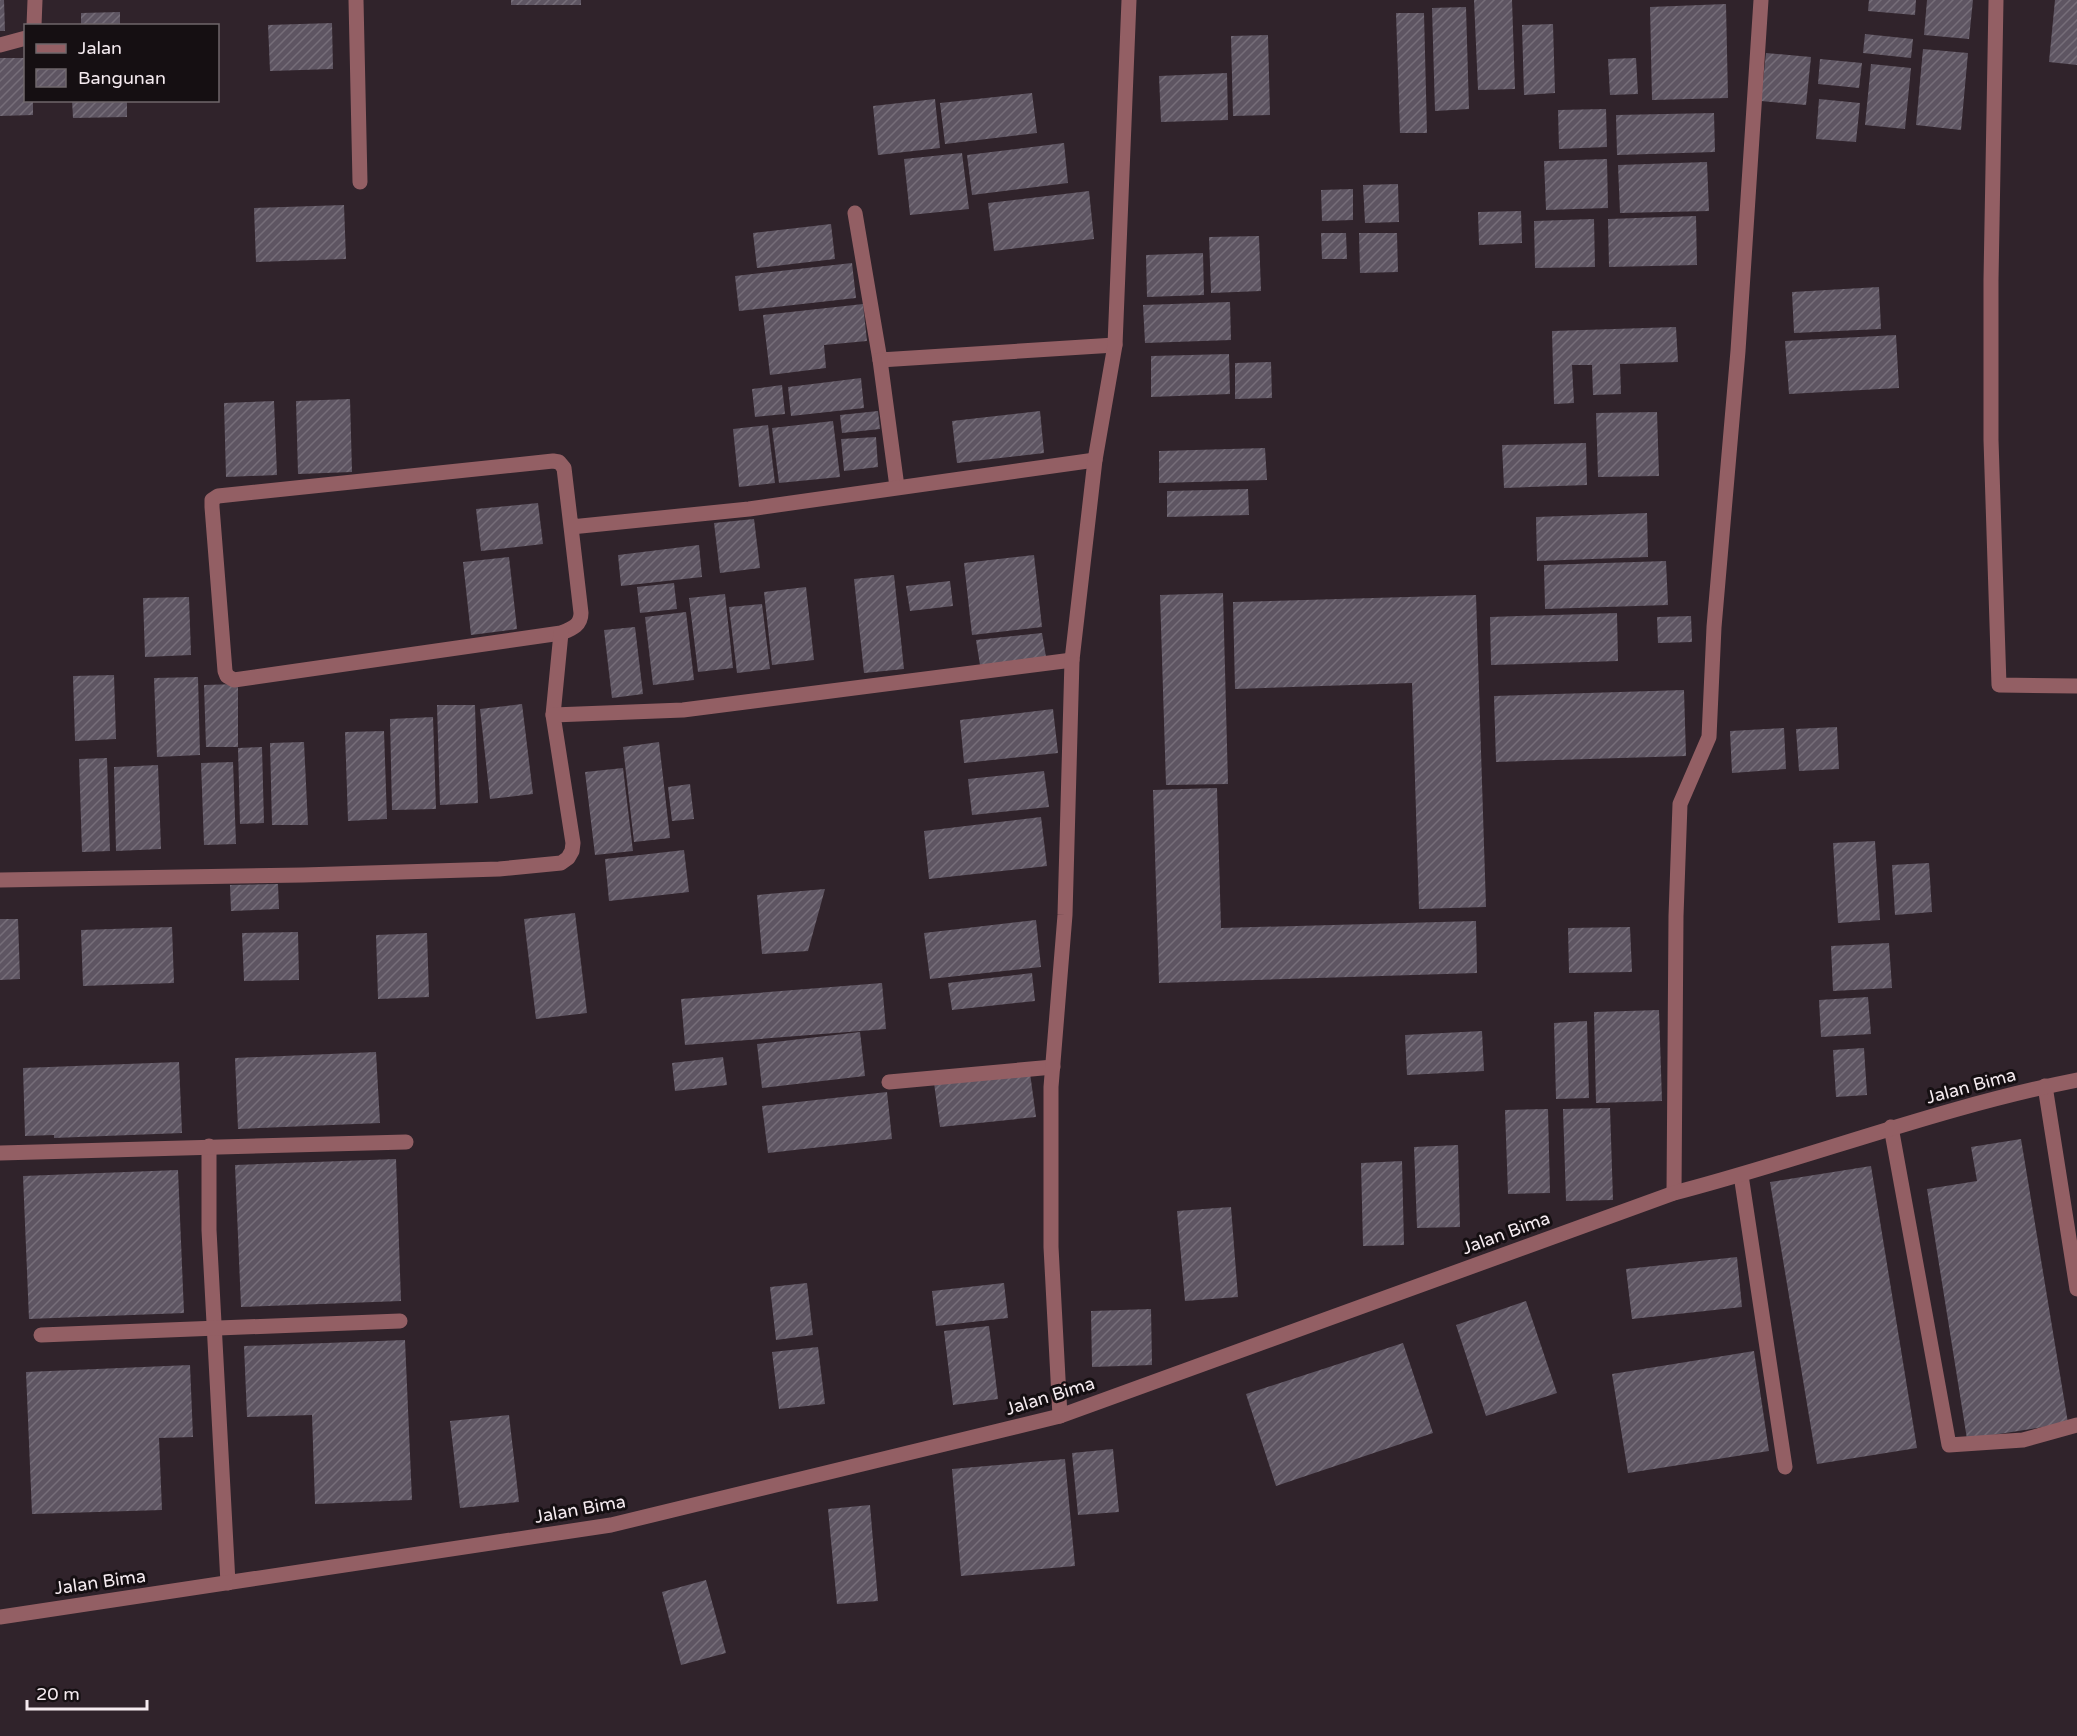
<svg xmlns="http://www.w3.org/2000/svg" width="2077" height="1736" font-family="'Varela Round',sans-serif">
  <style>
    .building { fill: url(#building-hatch) }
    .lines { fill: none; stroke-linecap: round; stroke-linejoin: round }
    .service { stroke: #935f64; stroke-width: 15 }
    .minor { stroke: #935f64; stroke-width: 15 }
    .labels { text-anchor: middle; stroke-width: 6; stroke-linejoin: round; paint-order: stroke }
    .street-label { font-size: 18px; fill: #f5ebf0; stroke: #150f12 }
  </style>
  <defs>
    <pattern id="building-hatch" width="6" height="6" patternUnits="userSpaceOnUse" patternTransform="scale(1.5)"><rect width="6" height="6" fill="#5e5562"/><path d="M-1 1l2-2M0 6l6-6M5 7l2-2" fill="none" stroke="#766e79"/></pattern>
  </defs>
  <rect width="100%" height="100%" fill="#30232b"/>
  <g class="building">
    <polygon points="0,0 4,0 5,31 0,31"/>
    <rect x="511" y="0" width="70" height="5"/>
    <polygon points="1474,0 1512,0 1515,89 1478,90"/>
    <polygon points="1869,0 1916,0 1915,15 1868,11"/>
    <polygon points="1927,0 1973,0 1969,39 1924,35"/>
    <polygon points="2055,0 2077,0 2077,65 2049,62"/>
    <polygon points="1726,4 1728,98 1652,100 1650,7"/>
    <polygon points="1466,7 1469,109 1435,111 1432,8"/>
    <polygon points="120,12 120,26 81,26 81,13"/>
    <polygon points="1396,13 1424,13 1427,133 1400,133"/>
    <polygon points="332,23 333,69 270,71 268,25"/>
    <polygon points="1553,24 1555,93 1524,95 1522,25"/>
    <polygon points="1865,34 1913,39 1911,58 1863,53"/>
    <polygon points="1268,35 1270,115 1233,116 1231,36"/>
    <polygon points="1923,49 1968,53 1961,130 1916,125"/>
    <polygon points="1766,53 1811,57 1806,105 1761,101"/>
    <polygon points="0,58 26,58 26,100 33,100 33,115 0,116"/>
    <polygon points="1636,58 1638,94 1610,95 1608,59"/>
    <polygon points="1820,59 1862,63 1859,88 1818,84"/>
    <polygon points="1871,64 1911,68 1905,129 1865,125"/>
    <polygon points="1227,73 1228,120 1161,122 1159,76"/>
    <polygon points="1032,93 1037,133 945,144 940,103"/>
    <polygon points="935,99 940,148 878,155 873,106"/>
    <polygon points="1819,99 1860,103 1856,142 1816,139"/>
    <polygon points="72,100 127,100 127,117 73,118"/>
    <polygon points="1606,109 1607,147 1559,149 1558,110"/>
    <polygon points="1714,113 1715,152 1617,155 1616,115"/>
    <polygon points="1064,143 1068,183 972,195 967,155"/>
    <polygon points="962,153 969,209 910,215 904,159"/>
    <polygon points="1607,159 1608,208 1546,210 1544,161"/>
    <polygon points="1707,162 1709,211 1620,213 1618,165"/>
    <polygon points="1398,184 1399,222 1365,223 1363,185"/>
    <polygon points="1353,189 1353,220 1322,221 1321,190"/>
    <polygon points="1089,191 1094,239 994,251 988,203"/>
    <polygon points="344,205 346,259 256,262 254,208"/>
    <polygon points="1521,211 1522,243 1479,245 1478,212"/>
    <polygon points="1696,216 1697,265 1609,267 1608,219"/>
    <polygon points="1594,219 1595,267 1535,268 1534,221"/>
    <polygon points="831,224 835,259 757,268 753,233"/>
    <polygon points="1321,233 1346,233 1347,259 1322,259"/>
    <polygon points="1359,233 1397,233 1398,272 1360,273"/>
    <polygon points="1259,236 1261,291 1211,293 1209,237"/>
    <polygon points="1203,253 1204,295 1147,297 1146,255"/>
    <polygon points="852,263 856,298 739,311 735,276"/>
    <polygon points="1879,287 1881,329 1794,333 1792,292"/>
    <polygon points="1230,302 1231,340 1145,343 1143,305"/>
    <polygon points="863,304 867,341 824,345 826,368 770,375 763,315"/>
    <polygon points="1676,327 1678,362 1620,364 1621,394 1593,395 1592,365 1572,365 1574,403 1554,404 1552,331"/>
    <polygon points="1896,335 1899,388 1789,394 1785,341"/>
    <polygon points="1229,354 1230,394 1151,397 1151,356"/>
    <polygon points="1271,362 1272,398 1235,399 1235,363"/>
    <polygon points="861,378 864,408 791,416 788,387"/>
    <polygon points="782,385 785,414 755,417 752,389"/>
    <polygon points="350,399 352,472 298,474 296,401"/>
    <polygon points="274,401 277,475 226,477 224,403"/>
    <polygon points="878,411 880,429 842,433 840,415"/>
    <polygon points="1040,411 1044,453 957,463 952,421"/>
    <polygon points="1657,412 1659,476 1598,477 1596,413"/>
    <polygon points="833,421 840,477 779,483 772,428"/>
    <polygon points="768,425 775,483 739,487 733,429"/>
    <polygon points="876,437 878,467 844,471 841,439"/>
    <polygon points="1586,443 1587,485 1504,488 1502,445"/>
    <polygon points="1265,448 1267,480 1159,483 1159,451"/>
    <polygon points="1248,489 1249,515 1167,517 1167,491"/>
    <polygon points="538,503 543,544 481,551 476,509"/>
    <polygon points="1647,513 1648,557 1537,561 1536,517"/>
    <polygon points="754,519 760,568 720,573 714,523"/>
    <polygon points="699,545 702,577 621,586 618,555"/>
    <polygon points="1034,555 1042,627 972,635 964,563"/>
    <polygon points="509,557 517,629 471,635 463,562"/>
    <polygon points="1666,561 1668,605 1545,609 1544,565"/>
    <polygon points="894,575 904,669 864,673 854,579"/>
    <polygon points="950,581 953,606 910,611 906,586"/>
    <polygon points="674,583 677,609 640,613 637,587"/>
    <polygon points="806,587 814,660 772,665 764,592"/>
    <polygon points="1223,593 1228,784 1166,785 1160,595"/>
    <polygon points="725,594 733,668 698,672 689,598"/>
    <polygon points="1476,595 1486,907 1419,909 1412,683 1235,689 1233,602"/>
    <polygon points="189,597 191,655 145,657 143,598"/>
    <polygon points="762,604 770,669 737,673 729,607"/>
    <polygon points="686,612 694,680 653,685 645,617"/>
    <polygon points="1617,613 1618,661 1491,665 1490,617"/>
    <polygon points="1691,616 1692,642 1658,643 1657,617"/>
    <polygon points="635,627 643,694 612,698 604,630"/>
    <polygon points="1042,633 1046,657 980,665 976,640"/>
    <polygon points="114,675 116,739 75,741 73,676"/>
    <polygon points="198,677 200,755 157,757 154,678"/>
    <polygon points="238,684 238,747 206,747 204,685"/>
    <polygon points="1684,690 1686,756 1496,762 1494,696"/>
    <polygon points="522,704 533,794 490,799 480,709"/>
    <polygon points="437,705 475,705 478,803 440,805"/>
    <polygon points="1053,709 1058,753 964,763 960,720"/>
    <polygon points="433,717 436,809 392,810 390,719"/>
    <polygon points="1837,727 1839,769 1799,771 1796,729"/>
    <polygon points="1784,728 1786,769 1732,773 1730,731"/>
    <polygon points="384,731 387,819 348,821 345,732"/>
    <polygon points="304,742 308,825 272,825 270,743"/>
    <polygon points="659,742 670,838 634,842 623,747"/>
    <polygon points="262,747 264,823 240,824 238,748"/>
    <polygon points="107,758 110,851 82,852 79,759"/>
    <polygon points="233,762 236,844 204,845 201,763"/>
    <polygon points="158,765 161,849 116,851 114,767"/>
    <polygon points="623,768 633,851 595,855 585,772"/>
    <polygon points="1044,771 1049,807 972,815 968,779"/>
    <polygon points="690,784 694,819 672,821 668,787"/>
    <polygon points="1217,788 1221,928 1476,921 1477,973 1159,983 1153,790"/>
    <polygon points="1041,817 1047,866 929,879 924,831"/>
    <polygon points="1875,841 1880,920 1838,923 1833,843"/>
    <polygon points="684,850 689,892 609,901 605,859"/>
    <polygon points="1929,863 1932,912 1895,915 1892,865"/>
    <polygon points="278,884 279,909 231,911 230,885"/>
    <polygon points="825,889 808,951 762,954 757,895"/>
    <polygon points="575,913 587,1013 536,1019 524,919"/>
    <polygon points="0,919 18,919 20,979 0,980"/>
    <polygon points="1036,920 1041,967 930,979 924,933"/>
    <polygon points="172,927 174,983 83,986 81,930"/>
    <polygon points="1630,927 1632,972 1569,973 1568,928"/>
    <polygon points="298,932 299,980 244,981 242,933"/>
    <polygon points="427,933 429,997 378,999 376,935"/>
    <polygon points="1889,943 1892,988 1833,991 1831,946"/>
    <polygon points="1032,973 1035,1001 952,1010 948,983"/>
    <polygon points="882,983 886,1029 685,1045 681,999"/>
    <polygon points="1868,997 1871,1034 1821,1037 1819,1000"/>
    <polygon points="1659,1010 1662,1101 1596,1103 1594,1012"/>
    <polygon points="1587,1021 1589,1098 1556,1099 1554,1023"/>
    <polygon points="1482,1031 1484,1071 1407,1075 1405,1035"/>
    <polygon points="860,1032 865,1076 762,1088 757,1044"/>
    <polygon points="1864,1048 1867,1095 1836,1097 1833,1050"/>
    <polygon points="376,1052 380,1123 238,1129 235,1058"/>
    <polygon points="723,1057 727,1085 675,1091 672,1063"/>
    <polygon points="179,1062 182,1133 54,1138 54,1135 25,1136 23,1068"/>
    <polygon points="1030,1073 1036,1117 940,1127 934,1083"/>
    <polygon points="887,1092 892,1139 768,1153 762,1106"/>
    <polygon points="1610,1108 1613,1200 1566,1201 1563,1109"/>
    <polygon points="1548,1109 1550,1193 1508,1194 1505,1110"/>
    <polygon points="2021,1139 2068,1423 1967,1439 1927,1189 1977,1181 1971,1147"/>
    <polygon points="1458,1145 1460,1227 1417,1228 1414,1147"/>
    <polygon points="396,1159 401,1301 241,1307 235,1165"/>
    <polygon points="1402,1161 1404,1245 1363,1246 1361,1163"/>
    <polygon points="1871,1166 1917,1448 1817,1464 1770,1182"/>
    <polygon points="178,1170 184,1313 29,1319 23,1176"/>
    <polygon points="1231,1207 1238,1297 1185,1301 1177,1211"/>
    <polygon points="1737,1257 1742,1307 1632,1319 1626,1269"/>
    <polygon points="807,1283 813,1335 776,1340 770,1287"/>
    <polygon points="1004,1283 1008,1318 936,1326 932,1291"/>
    <polygon points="1526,1301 1557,1393 1486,1416 1456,1325"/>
    <polygon points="1151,1309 1152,1365 1092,1367 1091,1311"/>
    <polygon points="989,1326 998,1399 953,1405 944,1331"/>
    <polygon points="405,1340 412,1500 315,1504 312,1415 247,1417 244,1346"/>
    <polygon points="1403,1343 1433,1433 1276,1486 1246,1394"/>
    <polygon points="818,1347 825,1404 779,1409 772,1352"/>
    <polygon points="1754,1351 1769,1451 1628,1473 1612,1374"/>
    <polygon points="190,1365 193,1437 159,1438 162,1510 32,1514 26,1372"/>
    <polygon points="509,1415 519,1502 460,1508 450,1421"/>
    <polygon points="1113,1449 1119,1512 1078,1515 1072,1453"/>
    <polygon points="1065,1459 1075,1566 961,1576 952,1469"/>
    <polygon points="870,1505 878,1601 837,1604 828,1509"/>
    <polygon points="706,1580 726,1653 681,1665 662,1592"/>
  </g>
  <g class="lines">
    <g class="service">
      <polyline points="889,1082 1053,1067"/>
      <polyline points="2045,1086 2077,1289"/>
      <polyline points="1891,1127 1949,1445 2023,1440 2077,1425"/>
      <polyline points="1741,1175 1785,1467"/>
    </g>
    <g class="minor">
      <polyline points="356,0 360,182"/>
      <polyline points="1996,0 1991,280 1991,440 1999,685 2077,686"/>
      <polyline points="34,26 35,0"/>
      <polyline points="0,45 26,38"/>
      <polyline points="855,213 880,360 1115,345"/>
      <polyline points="880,360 897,487"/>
      <path d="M571 527 564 468 559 462 553 461 218 496 212 500V507L225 671 227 676 234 680 561 633C571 629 581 626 581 613L571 527 749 509 1095 460"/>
      <polyline points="553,715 561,633"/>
      <polyline points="0,880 303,875 499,869 561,863 568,858 572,851 573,843 553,715 683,710 1072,660"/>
      <polyline points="209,1146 209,1230 228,1583"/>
      <polyline points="0,1153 406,1142"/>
      <polyline points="1674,1193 1676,916 1680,804 1709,737 1714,627 1738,351 1761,0"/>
      <polyline points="41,1335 400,1321"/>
      <polyline points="1060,1416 1051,1247 1051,1087 1065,915 1072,660 1095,460 1115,345 1129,0"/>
      <path d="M0 1617 611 1525 1060 1416 1674 1193C1809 1158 1940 1107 2077 1080"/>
    </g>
  </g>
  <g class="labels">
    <g class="street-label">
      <text transform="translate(1971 1086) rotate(-15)" y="6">Jalan Bima</text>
      <text transform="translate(1506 1233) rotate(-20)" y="6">Jalan Bima</text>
      <text transform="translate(1050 1396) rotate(-17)" y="6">Jalan Bima</text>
      <text transform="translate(580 1509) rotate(-10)" y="6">Jalan Bima</text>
      <text transform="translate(100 1582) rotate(-8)" y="6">Jalan Bima</text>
    </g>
  </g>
  <rect x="24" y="24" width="195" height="78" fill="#150f12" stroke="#6f676b" stroke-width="1.5"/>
  <rect x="36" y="44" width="30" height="9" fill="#935f64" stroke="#6f676b" stroke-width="1.5"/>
  <text x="78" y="54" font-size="18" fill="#f5ebf0">Jalan</text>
  <rect x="36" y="69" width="30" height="18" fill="url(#building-hatch)" stroke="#6f676b" stroke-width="1.5"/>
  <text x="78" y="84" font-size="18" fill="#f5ebf0">Bangunan</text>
  <path d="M27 1700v9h120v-9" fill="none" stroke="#f5ebf0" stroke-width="3"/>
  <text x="36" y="1700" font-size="18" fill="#f5ebf0" stroke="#150f12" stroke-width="4.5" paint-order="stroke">20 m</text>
</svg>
